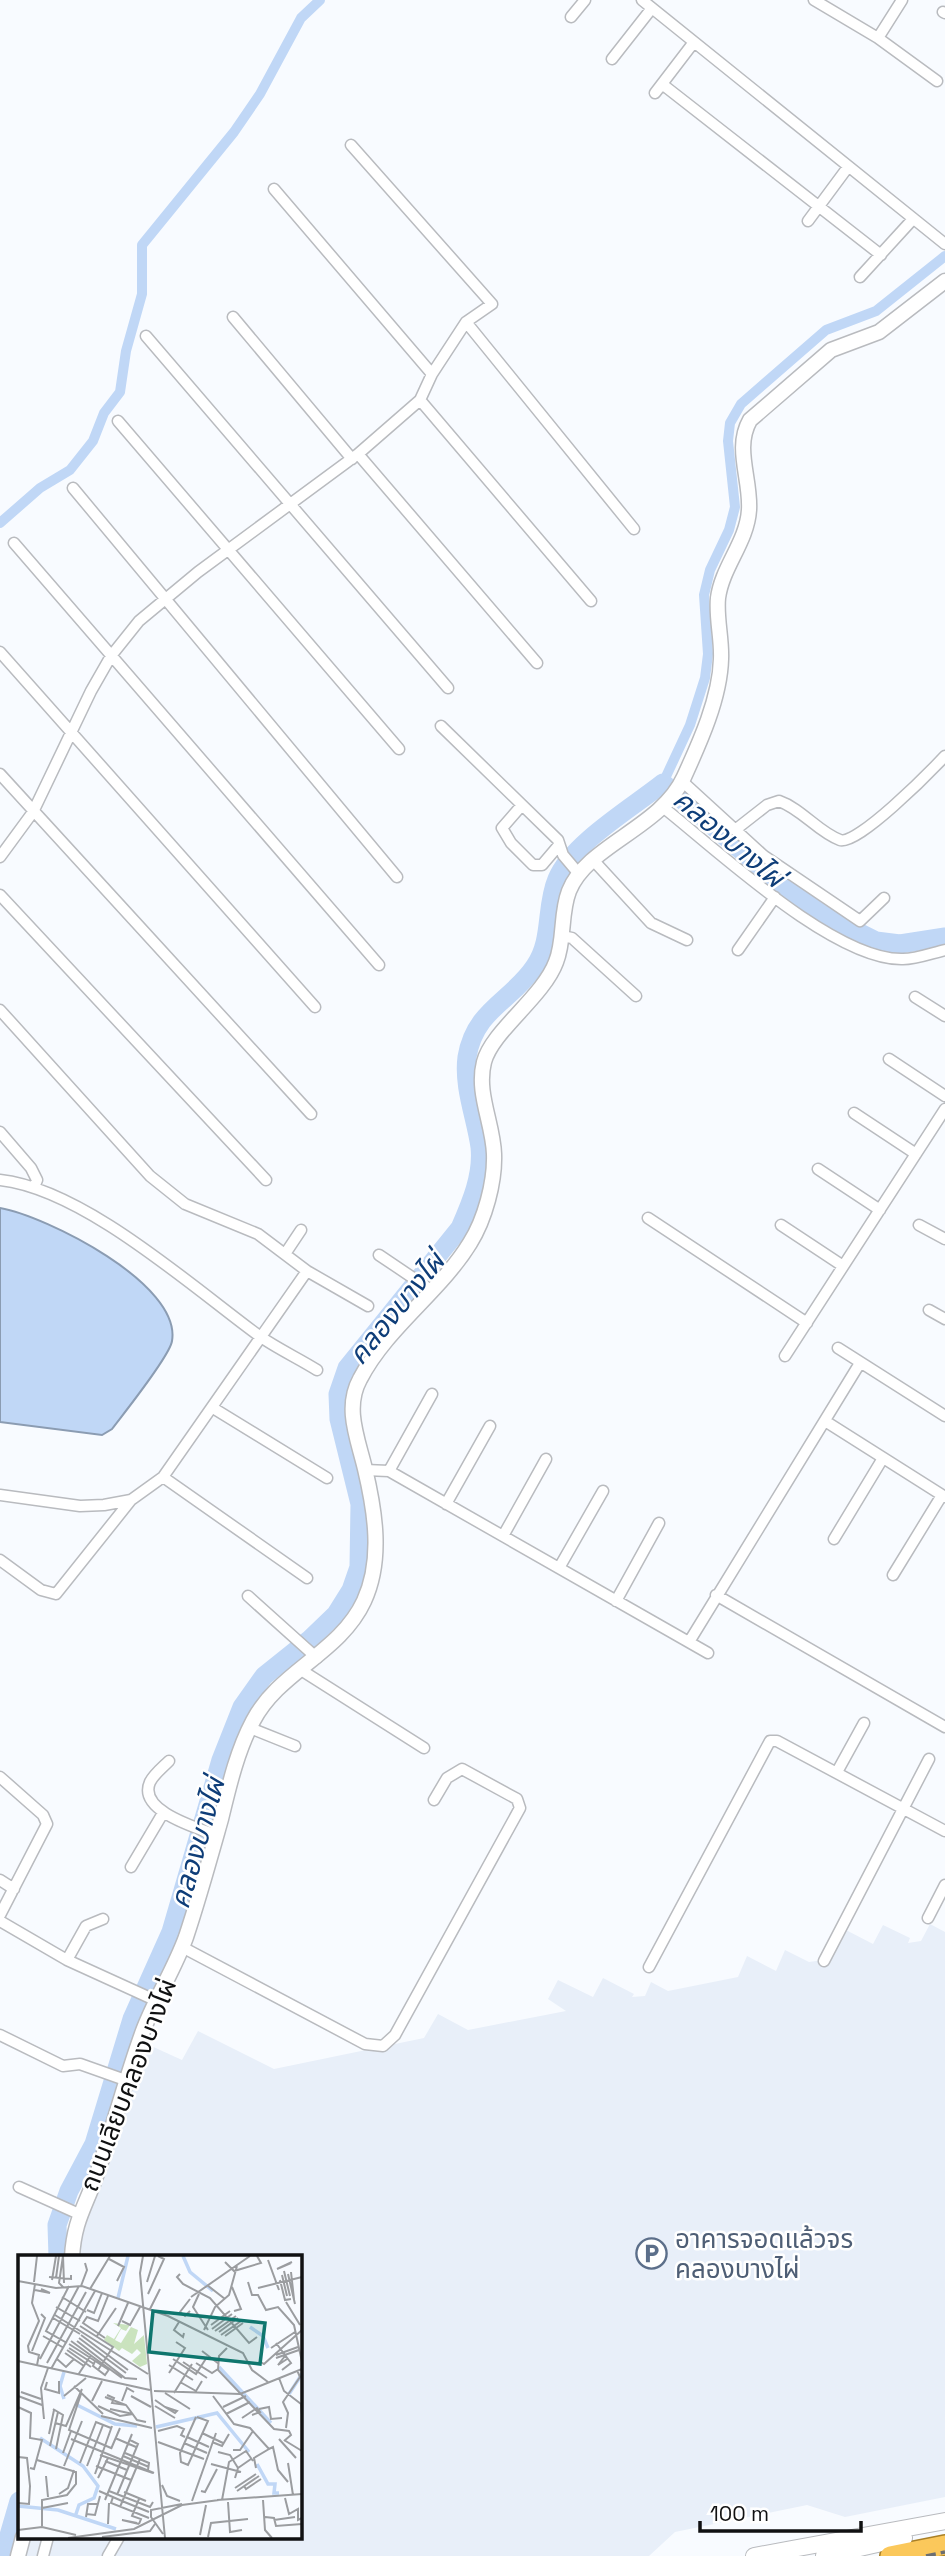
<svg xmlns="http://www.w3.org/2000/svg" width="945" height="2556" font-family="'Space Grotesk','Noto Sans Thai',sans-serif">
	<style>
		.built { fill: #e8eff9 }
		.water { fill: #c0d7f6; stroke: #8b9cb2; stroke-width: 2 }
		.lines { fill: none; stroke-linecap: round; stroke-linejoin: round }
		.canal { stroke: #c0d7f6; stroke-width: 10 }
		.river { stroke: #c0d7f6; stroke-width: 19 }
		.minor-casing { stroke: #b9bbbf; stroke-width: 13 }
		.tertiary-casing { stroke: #b9bbbf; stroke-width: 17 }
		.secondary-casing { stroke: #b9bbbf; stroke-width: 18 }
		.trunk-casing { stroke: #a87f27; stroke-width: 22 }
		.minor { stroke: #fff; stroke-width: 10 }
		.tertiary { stroke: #fff; stroke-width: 14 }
		.secondary { stroke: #fff; stroke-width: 16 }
		.trunk { stroke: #fbc85b; stroke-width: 19 }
		.rail { stroke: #6c6e70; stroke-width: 3.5; stroke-dasharray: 10 5; stroke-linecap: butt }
		.labels { text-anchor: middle; stroke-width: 5; stroke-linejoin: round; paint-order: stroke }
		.street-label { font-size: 26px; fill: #101112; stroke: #fff }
		.service-label { font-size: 26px; fill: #4e5e75; stroke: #fff; text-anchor: start }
		.water-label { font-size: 28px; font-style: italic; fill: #0e3d78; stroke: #fff }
		.inset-river { fill: none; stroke: #c0d7f6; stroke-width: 3.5 }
		.inset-road { fill: none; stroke: #9b9da0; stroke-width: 2 }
		.view { fill: #0f766e; fill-opacity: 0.15; stroke: #0f766e; stroke-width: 3.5 }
		.inset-edge { fill: none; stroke: #101112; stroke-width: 3.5 }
	</style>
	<rect width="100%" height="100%" fill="#f8fbff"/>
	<path class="built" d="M930,1924L945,1932V2497L845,2517L807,2505L675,2532L649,2556H23L28,2537H299V2257H75L79,2226L104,2171L149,2045L182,2060L198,2031L274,2069L424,2038L438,2014L468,2030L566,2011L548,1999L558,1980L593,1997L603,1978L634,1994L632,1997L645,1996L651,1982L668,1991L738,1977L747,1956L776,1971L785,1950L809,1962L830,1959L844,1929L873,1944L883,1925L910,1938L908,1943L921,1941Z"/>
	<path class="water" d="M0,1208C46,1216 182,1284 172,1341C170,1356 124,1413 112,1429L102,1435L0,1422Z"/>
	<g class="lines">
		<path class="canal" d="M0,523L40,488L70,470L93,441L104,413L120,392L126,351L142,294V245L234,132L260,94L301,18L320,0
			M663,783L690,725L705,678L708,654L704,595L710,570L729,530L735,507L728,441L730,423L741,404L826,330L876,311L945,256"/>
		<path class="river" d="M58,2257L57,2225L69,2191L94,2144L132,2019L171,1932L221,1760L242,1707L264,1676L309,1640L336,1614L351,1590L359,1567L360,1504L339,1419L338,1394L347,1368L460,1228C471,1203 483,1175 480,1147C476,1118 463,1087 467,1057C475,1009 512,1001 535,966C553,940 545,907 557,879C571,844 633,807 663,783L780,884L820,913L876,941L900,944L945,937
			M3,2556L19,2501"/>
		<defs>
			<path id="minor" d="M642,0L945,244
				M814,0L878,38L937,81
				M943,12L945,13
				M571,17L585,0
				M878,38L902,0
				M612,59L652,8
				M662,84L881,255
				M655,93L694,42
				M274,189L432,374
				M808,221L848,167
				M860,277L913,219
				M233,317L352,459
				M466,322L634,529
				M146,336L448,688
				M420,400L591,601
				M118,421L399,749
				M358,454L537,663
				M73,488L397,877
				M14,543L379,965
				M0,652L315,1007
				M441,726L558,840L563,855L579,874
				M0,774L311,1114
				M683,782L764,856L860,921L884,898
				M522,805L502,828L511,843L533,865H542L559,845
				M664,808C717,850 835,961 903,959C916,959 932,953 945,950
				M735,830L767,805L779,801C802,809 818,832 840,840C857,846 930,772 945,756
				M0,857L33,812L91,691L111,656L139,621L198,572L358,454L420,400L432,374L466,322L492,304L351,145
				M594,861L651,923L687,940
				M0,895L266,1180
				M562,936L572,938L636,996
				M738,950L775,897
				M915,997L945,1016
				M0,1010L150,1176L185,1204L258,1234L307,1271L368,1306
				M889,1059L945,1096
				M854,1113L916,1154
				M0,1132L31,1168L37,1180L34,1187
				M818,1169L880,1210
				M0,1180C83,1189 190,1285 258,1335C276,1348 298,1358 317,1370
				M648,1218L807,1323
				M781,1225L843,1266
				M919,1225L945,1239
				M285,1254L301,1230
				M379,1255L431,1290
				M929,1310L945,1319
				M838,1348L945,1416
				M785,1356L945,1109
				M213,1408L327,1478
				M825,1421L945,1497
				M365,1470L389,1471L708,1653
				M389,1471L432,1394
				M163,1477L307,1578
				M0,1495L80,1506L104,1505L131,1500L163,1477L307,1271
				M446,1504L490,1426
				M503,1536L546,1459
				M834,1539L883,1458
				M0,1560L41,1590L56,1594L131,1500
				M559,1568L603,1491
				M893,1575L942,1495
				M716,1595L945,1727
				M248,1596L317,1658
				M616,1601L659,1523
				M689,1642L860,1363
				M301,1670L424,1748
				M250,1728L295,1746
				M169,1761C163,1767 154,1774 150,1782C137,1811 198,1828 216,1835
				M837,1772L864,1723
				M0,1777L43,1815L47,1824L0,1915
				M131,1867L163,1813
				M0,1880L14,1889
				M928,1918L945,1885
				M0,1921L67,1960L157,2001
				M182,1947L365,2044L383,2046L395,2035L520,1808L517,1799L462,1769L447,1778L434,1800
				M67,1960L86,1926L103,1919
				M824,1961L929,1759
				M649,1967L770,1741H777L945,1831
				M0,2035L63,2066L80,2064L128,2081
				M19,2187L79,2214
				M43,2556L48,2537
				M108,2556L119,2537"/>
			<path id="tertiary" d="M72,2257C74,2222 84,2209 95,2179C113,2130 125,2080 143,2031C155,1999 174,1970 186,1937C199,1898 210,1858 221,1819C229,1786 237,1751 253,1721C279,1671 340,1653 364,1601C383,1560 375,1511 365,1469C358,1439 344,1408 360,1379C387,1327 440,1292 470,1243C485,1219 495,1182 494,1154C493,1123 476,1093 484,1062C492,1031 543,997 556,962C565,940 560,914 569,891C587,845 661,828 684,777C700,742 720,698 721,659C722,639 716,618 718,598C722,567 747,542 749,510C751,479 734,448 750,420L831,350L879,332L945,281
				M18,2556L23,2537"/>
			<path id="secondary" d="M754,2556L945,2521
				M824,2556L904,2538"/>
			<path id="trunk" d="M890,2556L945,2545"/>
		</defs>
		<use href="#minor" class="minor-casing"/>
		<use href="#tertiary" class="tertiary-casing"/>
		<use href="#secondary" class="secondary-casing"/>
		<use href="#trunk" class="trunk-casing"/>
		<use href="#minor" class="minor"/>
		<use href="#tertiary" class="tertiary"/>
		<use href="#secondary" class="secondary"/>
		<use href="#trunk" class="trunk"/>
		<path class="rail" d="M926,2556L945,2552"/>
	</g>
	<defs>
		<symbol id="parking-ring" viewBox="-11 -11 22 22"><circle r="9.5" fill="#fff" stroke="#5c6f8a" stroke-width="1.5"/><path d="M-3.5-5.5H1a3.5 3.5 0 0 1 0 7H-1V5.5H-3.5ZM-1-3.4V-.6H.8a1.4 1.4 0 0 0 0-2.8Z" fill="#5c6f8a"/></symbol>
	</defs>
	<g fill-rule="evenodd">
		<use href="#parking-ring" x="634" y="2236" width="35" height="35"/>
	</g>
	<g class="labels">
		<g class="street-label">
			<text transform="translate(128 2085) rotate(-69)" y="9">ถนนเลียบคลองบางไผ่</text>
		</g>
		<g class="service-label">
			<text x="675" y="2248">อาคารจอดแล้วจร<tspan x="675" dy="30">คลองบางไผ่</tspan></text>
		</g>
		<g class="water-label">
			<text transform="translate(729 838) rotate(40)" y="10">คลองบางไผ่</text>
			<text transform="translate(396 1308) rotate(-51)" y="10">คลองบางไผ่</text>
			<text transform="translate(197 1843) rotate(-74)" y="10">คลองบางไผ่</text>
		</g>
	</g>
	<g transform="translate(18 2255)">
		<rect width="284" height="284" fill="#f8fbff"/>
		<path d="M116,64L108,76L103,74L97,85L103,88L113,72L120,75L116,89L126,80L129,109L122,112L114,106L123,98L119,94L114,99L104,93L101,96L86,85L89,80L96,84L103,73L95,68L111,70Z" fill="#cae3be"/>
		<path class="inset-river" d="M165,1L172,17L195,36M100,43L110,1M232,72L245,81L250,93M201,112L253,168M46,117L42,131L46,144M271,139L284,119M57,149L97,169L119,171M138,172L199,158L231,197M22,183L65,211L80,231L76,243L61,250L57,262M239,209L250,229H257L256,238H261M0,251L40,255L98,274"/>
		<path class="inset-road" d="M45,1L46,28M125,1L122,18L147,283M91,4L106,12L99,26M250,5L261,35M207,7L216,16L243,8L239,1M273,8L259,14L274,7M266,16L272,41M273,17L276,44M162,19L159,22L165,29L192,43L231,88L239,82M270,19L277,49M264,20L269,41M31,22L53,24V20M38,23L41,1M34,25L38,1M262,25L267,45L273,44M0,26L38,33L64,31L150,61L225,98L234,115L250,127M16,27L19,1M129,27L137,1M230,27L234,40H240L248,55L260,52L276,70L284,107M17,29L14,48L21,66L10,91L11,97L21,100L19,110M189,30L207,44M63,31L69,15L67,8M45,32L41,28L45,1M214,32L223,54L216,56M240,33L284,22M72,34L92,1M17,35L32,38L23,34M130,39L146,4L140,1M181,39L175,52L190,75M44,42L68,57M173,42L232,1M172,44L162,57L167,61L172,56M268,47L282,70M38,52L62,66M132,54L142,34M69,55L76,58L84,38M37,60L130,119M35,63L62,79M104,66L112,70L122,52M161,67L156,75L165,82L166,78M193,70L212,56M62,71L95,92L80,115M100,71L110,48M194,74L214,59M186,75L197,52L211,40L219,11M197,76L218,61M201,77L220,63M63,80L110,115M203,80L223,66M25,81L46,93M79,81L98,53M207,81L225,68M61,83L108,118M87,83L65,68L69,62L80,66L90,41M53,86L104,123M59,86L107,123L119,124M49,88L28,76L51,31M258,88L273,108L264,115M51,89L91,115M51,93L76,109M209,93L201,101L200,115L256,174L271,176L273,180L266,186M253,93L277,77M49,95L73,112M14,96L27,63L23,59M184,96L201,109M47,98L66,111M258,100L280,92M267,101L260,110L269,104M258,103L281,95M22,104L61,31M39,104L48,112L56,104M155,104L178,119L189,102M0,106L132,135M77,106L75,111L87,120L92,113M241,106L246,109L284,75M165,107L189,123M29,108L68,37M178,108L194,118L200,114M151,110L175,125M33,114L77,36M151,118L167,93L158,87M60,120L73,100M261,123L266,136L283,149L284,160M29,127L27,134L41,138V126M162,127L178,136L184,126M56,131L85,159M136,136L222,139L284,114M3,137L23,144M147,138L172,154M156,138L174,109M63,139L51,175L93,193M89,140L96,143L94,148L108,150M0,141L24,150M46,141L68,123M113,141L133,152M195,141L216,169L232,173L251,194L255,192L260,215L270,227M87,142L108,150L119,165L128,167M137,145L147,152L157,158L159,156L147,152M74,146L84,126M104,146L109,133L116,137M80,151L102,161L115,159M137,151L157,163M0,152L13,158L12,183L24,185L16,214L12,213M205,152L228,141M35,154L45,160L38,194M92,154L115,159M241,154L251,152L253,164L264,163M208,159L232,147M83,161L134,173M178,162L162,198L163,207L170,210L190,166L179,162M224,163L239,153L242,157L234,160M26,164L23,133L30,113M37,168L48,171L64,134M268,173L270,158L265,147L282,122L279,115M140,176L159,171L166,174L163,180L167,182M184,178L205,188M31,179L36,155M169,182L191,192M97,183L118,192M53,184L136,218M261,184L278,203M266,185L284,196M140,187L186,204M194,187L204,191L211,179M166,188L189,198M32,191L40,157M93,194L102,173M215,195H222L235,176M200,197L212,200L220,213M45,198L53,176M107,198L131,208L130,215M82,200L135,218M105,201L131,212M0,202L9,203L12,231L11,249L0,248M19,205L58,217V229L49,240L24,245V271M87,206L109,215M62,208L78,167L93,173M270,208L275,240M193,209L223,217M46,211L64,166M69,211L85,170M78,211L113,225M238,213L236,203L251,194M77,219L94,171M28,221L30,242M80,223L90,203M217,223L220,213L233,204M144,230L149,241L162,246M226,231L228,234L243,224M217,233L238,219M81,236L104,246M91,236L132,252L135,247M183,236L187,237L199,214M219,236L241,221M106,237L128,246M41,239L50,233L56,215M99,240L120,189L112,185M95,242L93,248L131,263M267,243L271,259L280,254V265L284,263M87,245L114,179M199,245L284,239M204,245L211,207L228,196L235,206M245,245L247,275L254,283M104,246L131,257M174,246L198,178M210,247L212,277L224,275M102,252L122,204M24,253L50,248M68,259L77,260L82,241M68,262L70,249H79M247,262L256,263L258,271L284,269M256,265L277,262M119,268L104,265L121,269M90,269L91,248M121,269L123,264L114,261L121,244M0,275L24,272L58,280M145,279L133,262V255L164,249M182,280L188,250M84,282L132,276L137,269M190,282L193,268L230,264M50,283L116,274L164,250L201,245"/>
		<path class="view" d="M135,56L247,68L242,109L131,97Z"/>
		<rect width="284" height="284" class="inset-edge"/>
	</g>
	<path d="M700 2521v10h161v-10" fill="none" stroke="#101112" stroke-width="3.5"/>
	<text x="710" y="2521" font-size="21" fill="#101112" stroke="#ffffff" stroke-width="5" paint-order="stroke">100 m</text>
</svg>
